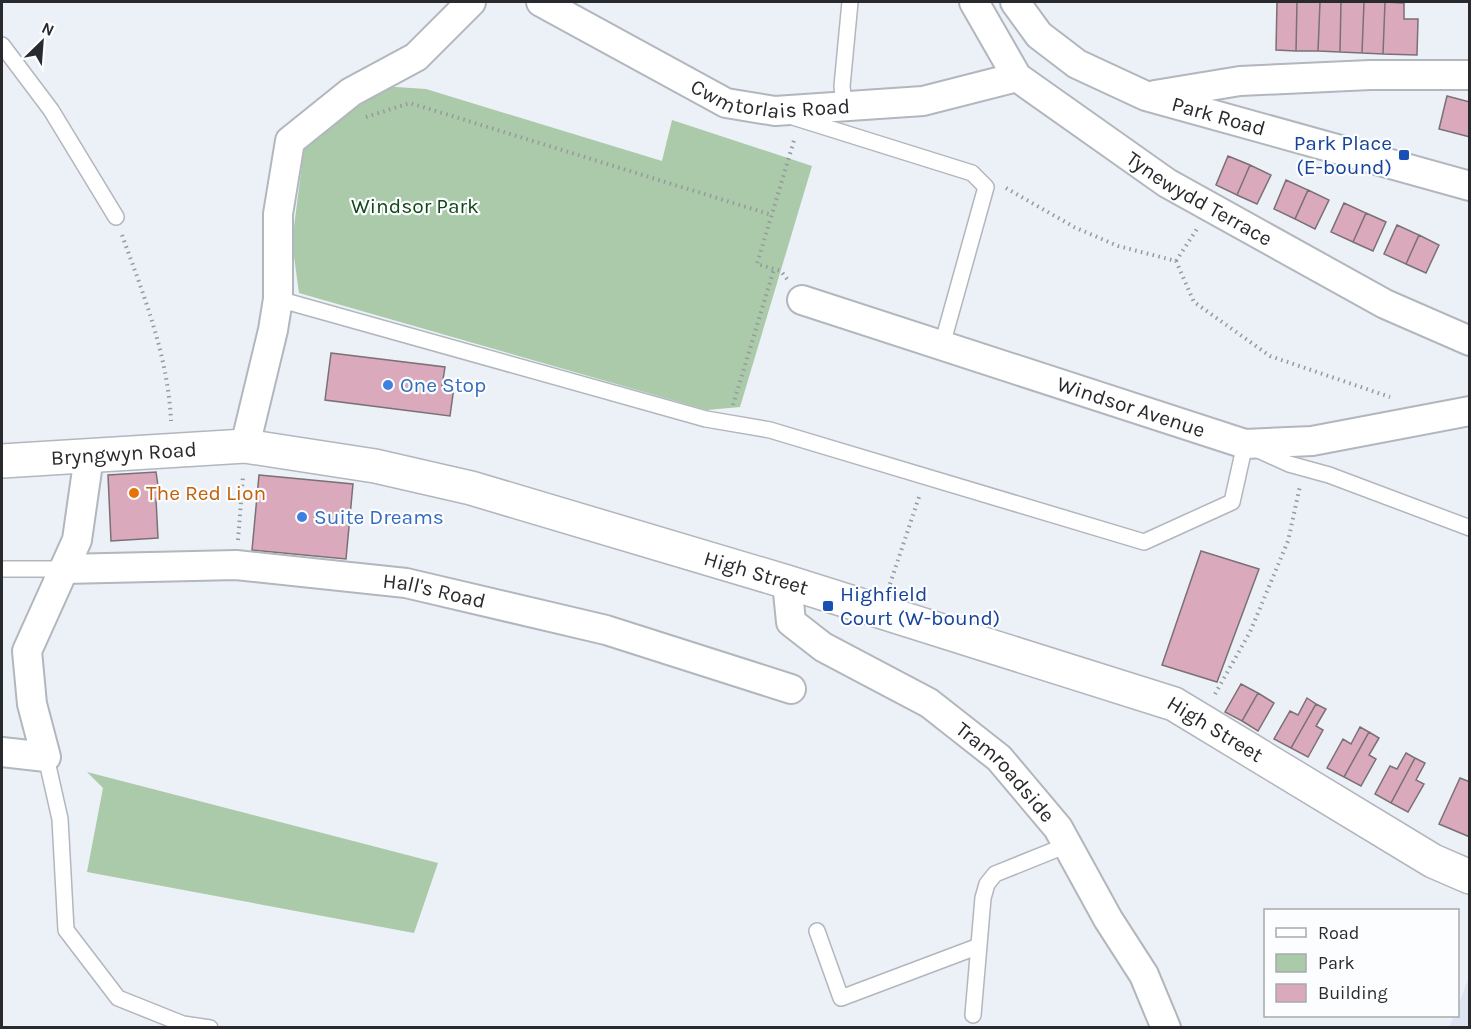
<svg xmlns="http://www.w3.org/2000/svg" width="1471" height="1029" font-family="Karla,sans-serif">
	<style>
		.built { fill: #dde4f2 }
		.green { fill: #aacaaa }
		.building { fill: #daa9bc; stroke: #797174; stroke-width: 1.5 }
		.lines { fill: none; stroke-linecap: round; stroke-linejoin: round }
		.service-casing { stroke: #b2b6bd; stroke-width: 18 }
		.minor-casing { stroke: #b2b6bd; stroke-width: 32 }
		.tertiary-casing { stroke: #b2b6bd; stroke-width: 36 }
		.path { stroke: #96999e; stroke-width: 4; stroke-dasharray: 1.5 4.5; stroke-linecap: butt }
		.service { stroke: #fff; stroke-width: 15 }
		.minor { stroke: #fff; stroke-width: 28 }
		.tertiary { stroke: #fff; stroke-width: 33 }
		.transit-dot { fill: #1a4fb4; stroke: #fcfdfe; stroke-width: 2 }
		.shop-dot { fill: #3f7fe0; stroke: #fcfdfe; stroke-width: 2 }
		.food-dot { fill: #e8710a; stroke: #fcfdfe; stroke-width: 2 }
		.labels { text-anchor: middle; stroke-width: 4.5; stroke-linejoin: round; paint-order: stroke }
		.street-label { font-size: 21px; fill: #292a2d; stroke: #fcfdfe }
		.transit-label { font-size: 21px; fill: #164399; stroke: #fcfdfe; text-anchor: end }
		.park-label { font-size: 21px; fill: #124719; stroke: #fcfdfe }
		.shop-label { font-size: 21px; fill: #366cbe; stroke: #fcfdfe; text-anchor: start }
		.food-label { font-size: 21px; fill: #c56008; stroke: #fcfdfe; text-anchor: start }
	</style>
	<rect width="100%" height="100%" fill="#ecf0f7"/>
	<path class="built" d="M1469,977V1027H1449L1454,1016H1458V1006Z"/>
	<path class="green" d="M381,86L426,89L662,161L672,120L812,166L740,407L707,410L299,293L292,242L304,149L327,123Z
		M87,772L438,863L414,933L87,872L103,788Z"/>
	<path class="building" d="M1277,2H1297L1296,51L1276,50Z
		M1297,2H1320L1318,51H1296Z
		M1320,2H1341L1340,52L1318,51Z
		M1341,2H1364L1362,53L1340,52Z
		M1364,2H1385L1383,54L1362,53Z
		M1385,2L1404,3V19H1418L1417,55L1383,54Z
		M1447,96L1470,102V137L1439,129Z
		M1228,156L1250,165L1237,195L1216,185Z
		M1250,165L1271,175L1257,204L1237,195Z
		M1286,180L1308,190L1295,219L1274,209Z
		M1308,190L1329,200L1315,229L1295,219Z
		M1344,203L1366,213L1353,242L1331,232Z
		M1366,213L1386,222L1373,251L1353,242Z
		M1397,225L1419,235L1406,264L1384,254Z
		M1419,235L1439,245L1426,273L1406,264Z
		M331,353L445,367L442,386L454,387L450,416L325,400Z
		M156,472L160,499H156L158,538L111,541L108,475Z
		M259,475L353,484L346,559L252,550Z
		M1201,551L1259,569L1217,682L1162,665Z
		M1241,684L1258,693L1242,721L1225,712Z
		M1258,693L1274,703L1258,731L1242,721Z
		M1307,698L1316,704L1291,748L1274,739L1290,711L1298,715Z
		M1316,704L1326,709L1316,726L1323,730L1308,757L1291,748Z
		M1360,727L1369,732L1344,777L1327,768L1343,739L1351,744Z
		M1369,732L1379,738L1369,755L1376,759L1361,786L1344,777Z
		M1406,753L1415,758L1391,803L1375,794L1390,766L1397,769Z
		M1415,758L1425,763L1416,780L1424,784L1408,812L1391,803Z
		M1460,778L1470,782V837L1439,824Z"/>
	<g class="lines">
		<defs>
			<path id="service" d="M2,45L51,110L116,217
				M844,107L842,86L850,2
				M793,117L972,173L986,187L942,345
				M278,299L706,419L770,430L1144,542L1232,502L1245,444L1289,464L1329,475L1470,528
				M2,569H64
				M46,757L60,819L66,930L118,998L183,1024L210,1028
				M817,931L841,998L979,946
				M973,1015L983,898L987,884L995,874L1067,845"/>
			<g id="minor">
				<path id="s1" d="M541,2L726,103L775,111L923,101L1017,77"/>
				<path id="s2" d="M974,2L1017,77L1167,183L1385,304L1470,341"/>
				<path id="s3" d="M1015,2L1039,35L1077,64L1146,96L1470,186"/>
				<path d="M1155,95L1240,81L1370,75H1470"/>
				<path id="s4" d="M802,300L1245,444L1312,441L1470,411"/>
				<path d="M245,446L273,330L278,299V214L290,141L351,92L416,57L471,2"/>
				<path id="s5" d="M64,569L236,565L406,583L606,630L791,689"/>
				<path id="s6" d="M787,582L791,622L823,647L929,703L999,758L1058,828L1108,919L1144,975L1166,1028"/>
				<path d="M2,752L46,757L32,704L27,651L77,540L89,456"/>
			</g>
			<g id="tertiary">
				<path id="s7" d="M2,461L245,446L375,466L471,488L787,582L1174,704L1433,861L1470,877"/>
			</g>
		</defs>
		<use href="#service" class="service-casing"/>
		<use href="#minor" class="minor-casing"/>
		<use href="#tertiary" class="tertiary-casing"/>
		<path class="path" d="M366,117L410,103L772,215
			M1006,188L1074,227L1118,246L1176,261L1194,302L1270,356L1390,397
			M122,235C144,296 168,356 171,421
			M1176,261L1197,229
			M787,279L781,271L757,264L795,137
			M733,405L774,269
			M238,540L243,476
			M890,584L920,494
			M1215,694L1250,632L1288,541L1300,486"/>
		<use href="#service" class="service"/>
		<use href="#minor" class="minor"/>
		<use href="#tertiary" class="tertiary"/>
	</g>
	<g class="transit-dot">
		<rect x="1398" y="149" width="12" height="12" rx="3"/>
		<rect x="822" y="600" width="12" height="12" rx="3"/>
	</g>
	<g class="shop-dot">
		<circle cx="388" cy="385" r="6"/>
		<circle cx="302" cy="517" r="6"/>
	</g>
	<circle class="food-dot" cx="134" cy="493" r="6"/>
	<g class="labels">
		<g class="street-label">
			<text dy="7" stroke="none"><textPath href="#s1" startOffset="254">Cwmtorlais Road</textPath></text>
			<text dy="7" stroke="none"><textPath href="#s3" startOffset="240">Park Road</textPath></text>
			<text dy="7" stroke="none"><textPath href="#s2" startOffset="306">Tynewydd Terrace</textPath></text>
			<text dy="7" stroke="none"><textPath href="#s4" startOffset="346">Windsor Avenue</textPath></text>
			<text dy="7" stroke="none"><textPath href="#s7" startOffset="122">Bryngwyn Road</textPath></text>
			<text dy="7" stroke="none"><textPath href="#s7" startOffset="771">High Street</textPath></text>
			<text dy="7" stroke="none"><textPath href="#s5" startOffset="372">Hall's Road</textPath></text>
			<text dy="7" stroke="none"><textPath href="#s7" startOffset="1257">High Street</textPath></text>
			<text dy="7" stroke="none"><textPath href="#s6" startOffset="304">Tramroadside</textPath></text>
		</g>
		<g class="transit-label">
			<text x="1392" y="150">Park Place<tspan x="1392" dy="24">(E-bound)</tspan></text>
			<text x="840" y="601" text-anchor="start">Highfield<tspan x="840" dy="24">Court (W-bound)</tspan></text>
		</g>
		<g class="park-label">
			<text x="415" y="213">Windsor Park</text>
		</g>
		<g class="shop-label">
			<text x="400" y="392">One Stop</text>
			<text x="314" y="524">Suite Dreams</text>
		</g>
		<g class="food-label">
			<text x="146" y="500">The Red Lion</text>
		</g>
	</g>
	<rect width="1471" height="1029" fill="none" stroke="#292a2d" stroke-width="6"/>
	<rect x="1264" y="909" width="195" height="108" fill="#fcfdfe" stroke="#a8a9aa" stroke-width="1.5"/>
	<rect x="1276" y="928" width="30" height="9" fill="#ffffff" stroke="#a8a9aa" stroke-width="1.5"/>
	<text x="1318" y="939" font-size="18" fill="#292a2d">Road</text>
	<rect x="1276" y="954" width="30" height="18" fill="#aacaaa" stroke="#a8a9aa" stroke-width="1.5"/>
	<text x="1318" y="969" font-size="18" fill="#292a2d">Park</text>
	<rect x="1276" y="984" width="30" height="18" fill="#daa9bc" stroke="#a8a9aa" stroke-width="1.5"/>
	<text x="1318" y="999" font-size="18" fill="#292a2d">Building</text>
	<g transform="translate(42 42) rotate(25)" stroke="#fcfdfe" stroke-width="4.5" paint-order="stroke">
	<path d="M0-4.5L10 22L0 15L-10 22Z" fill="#292a2d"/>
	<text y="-9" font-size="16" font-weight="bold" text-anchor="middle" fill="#292a2d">N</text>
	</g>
</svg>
